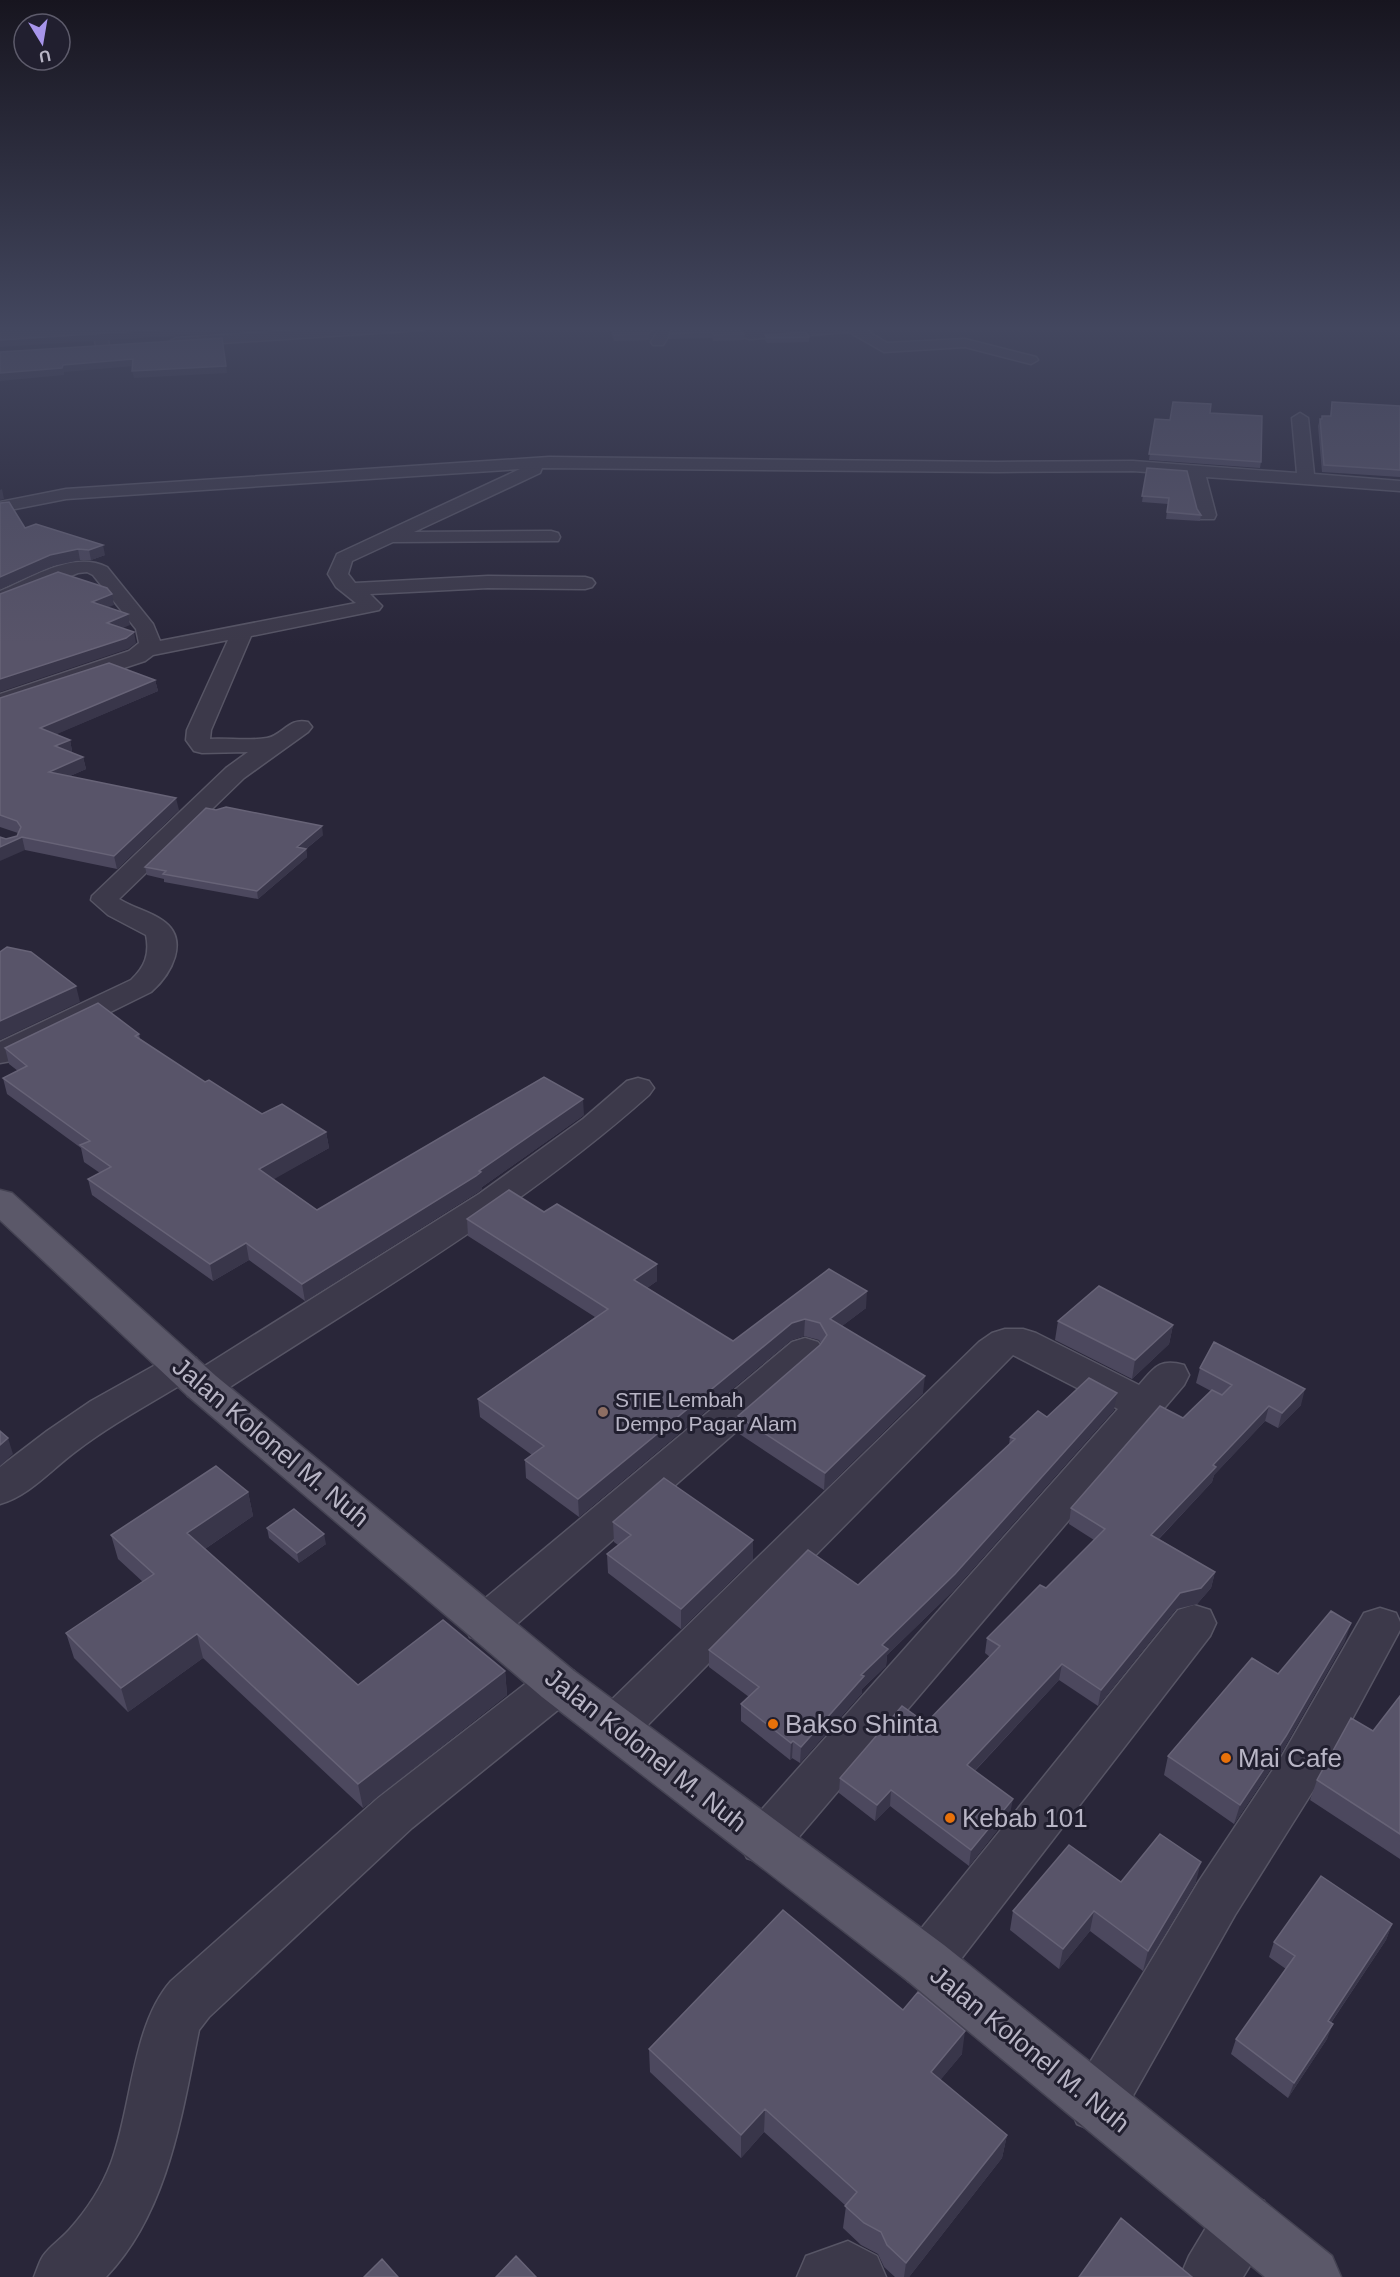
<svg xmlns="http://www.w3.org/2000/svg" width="1400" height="2277" font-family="Helvetica,sans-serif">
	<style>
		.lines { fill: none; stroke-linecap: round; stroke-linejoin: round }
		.minor-casing { stroke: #575565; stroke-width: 3 }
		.major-casing { stroke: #454353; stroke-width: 3 }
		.minor { fill: #3c394a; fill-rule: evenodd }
		.major { fill: #5b5869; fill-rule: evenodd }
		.wall { fill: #4c485e }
		.shaded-wall { fill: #39364a }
		.building { fill: #585469; stroke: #676377; stroke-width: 1.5 }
		.education-dot { fill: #8d6e63; stroke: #211f2f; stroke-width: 2 }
		.food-dot { fill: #e8710a; stroke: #211f2f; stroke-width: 2 }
		.labels { text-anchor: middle; stroke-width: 6; stroke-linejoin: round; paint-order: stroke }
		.poi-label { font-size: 21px; fill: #b8b5c5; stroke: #211f2f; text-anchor: start }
		.near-street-label { font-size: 26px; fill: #b8b5c5; stroke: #211f2f }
		.near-poi-label { font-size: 26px; fill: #b8b5c5; stroke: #211f2f; text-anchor: start }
	</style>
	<rect width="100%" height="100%" fill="#292639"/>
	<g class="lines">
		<defs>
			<path id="minor" d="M92,326H106L109,347L107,350H97Z
				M364,326H430L423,330L176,346L169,342L176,338Z
				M661,326H675L663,345H653L651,342Z
				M735,326H749L754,330L817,326H874L872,329L866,330L887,343L965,339L1036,357L1038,360L1031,364L965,347L884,352L849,332L750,339L745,338Z
				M1300,413L1308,418L1314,474L1400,481V491L1206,477L1216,515L1214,519H1200L1198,515L1188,475L1133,471L997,472L542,468L540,473L414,532L551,531L558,533L560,537L558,541L393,542L352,561L348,574L355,583L488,576L585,577L592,579L595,583L592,587L585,589L488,588L370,594L382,606L379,610L251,636L211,730L210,739C228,738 249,741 267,738C283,735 289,717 308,722L312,727L308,732L244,778L119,899C133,908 149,911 162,920C191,939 171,975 151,992L11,1061L0,1063V1042L131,980C145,967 150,954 146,935L108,915L91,900L92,896L226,768L248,752L202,753L194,751L186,740L187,730L228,640L153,655L145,661L0,709V694L129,651L139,643L136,629L93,575L87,572L78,573L0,604V591C32,578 73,550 107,567L153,624L160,641L356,603L336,587L328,574L337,554L520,469L66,499L0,512V502L66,489L549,457L997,462L1133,461L1297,473L1292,418Z
				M638,1078L649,1081L654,1088L649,1095C519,1211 362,1301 216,1396L202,1400L188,1396L183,1386L184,1383C147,1405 109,1426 75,1452C51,1470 29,1496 0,1504V1467L47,1431L91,1401L168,1358L182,1354L196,1358L200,1369L479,1194L583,1119L627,1081Z
				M1005,1329H1023L1036,1333L1139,1385C1154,1368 1159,1358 1184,1365L1189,1375L1184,1385L781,1858L764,1864L747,1858L739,1842L747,1826L1118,1409L1013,1355L633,1740L616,1746L599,1740L593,1726L599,1712L979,1342L992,1333Z
				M805,1338L818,1342L824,1351L818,1360L502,1637L486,1642L470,1637L464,1624L470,1611L792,1342Z
				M1194,1605L1210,1610L1216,1623L1210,1636L944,1981L926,1988L908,1981L900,1963L908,1945L1178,1610Z
				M1380,1608L1396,1613L1400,1622V1630L1316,1786L1235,1915L1117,2124L1097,2132L1077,2124L1069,2104L1077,2084L1199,1881L1282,1756L1364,1613Z
				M558,1665L574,1671L581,1684L574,1697L412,1828L209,2017L199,2030C182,2114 168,2213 106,2277H34C37,2270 39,2262 43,2256C50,2246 61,2239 69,2230C86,2211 102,2187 111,2163C132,2107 132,2025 171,1981L378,1798L542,1671Z
				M1243,2193L1264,2201L1272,2222L1264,2243L1243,2277H1180L1189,2256L1222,2201Z
				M848,2241L877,2256L886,2277H797L806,2256Z"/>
			<path id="major" d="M0,1190L12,1193L216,1376L574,1671L944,1945L1332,2256L1341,2277H1265L908,1981L542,1697L188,1396L0,1220Z"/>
		</defs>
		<use href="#minor" class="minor-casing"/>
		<use href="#major" class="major-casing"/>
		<use href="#minor" class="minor"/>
		<use href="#major" class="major"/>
	</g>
	<path class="wall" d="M608,326H660L650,340L614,341Z
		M674,326L744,334V340L713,341L712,338L669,339V334Z
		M765,335L809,337V342L767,343L765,340Z
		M1332,402L1400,406V477L1322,472L1318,426L1320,419H1321L1322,416H1330Z
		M1210,413L1261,462L1260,468L1149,460L1155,419L1170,420Z
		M1147,468L1197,509L1201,515L1200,521L1166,519L1168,504L1142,502Z
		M0,503L25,528L105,555L91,560H80L52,566L0,589Z
		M155,680L158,691L56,734L70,740L72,751L71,752L83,757L86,769L70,776L179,810L117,869L25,850L6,839L17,836L18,833L0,827V698Z
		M323,835L306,849L307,857L258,899L164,882V879L147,875L145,867Z
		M139,1034L140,1039L205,1082L262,1114L326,1132L329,1148L273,1179L317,1210L584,1115L482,1187V1189L478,1192L305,1301L249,1260L213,1281L92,1195L88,1179L100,1173L84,1162L81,1148L7,1094L3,1078L18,1071L9,1064L5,1048Z
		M544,1212L657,1264V1281L647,1288L733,1341L829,1269L866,1308L842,1326L923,1393L824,1490L738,1433V1416L821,1344L819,1340L804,1336L791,1340L579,1517L526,1478L525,1460L532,1455L480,1417L478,1399L595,1317L468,1236L467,1219Z
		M1058,1321L1173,1325L1169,1344L1132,1379L1055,1340Z
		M1200,1368L1301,1405L1278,1428L1265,1421L1214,1475L1212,1482L1159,1539L1215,1572L1211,1588L1197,1604L1176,1609L1098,1706L1059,1680L975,1771L1010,1814L969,1866L890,1806L875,1821L839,1793L840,1778L926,1723L990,1657L985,1653L987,1638L1046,1588L1094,1540L1069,1524L1071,1508L1183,1418L1211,1391L1196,1383Z
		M1114,1410L953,1591L887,1655L886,1666L862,1689V1693L800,1763L792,1758L790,1760L741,1721V1704L749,1697L709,1667V1650L858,1585L1009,1445L1010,1437L1047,1417Z
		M248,1492L253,1516L205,1549L358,1685L505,1671L507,1695L363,1808L203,1658L128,1712L74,1658L66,1633L143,1582L118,1559L111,1535Z
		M613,1522L753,1559L681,1629L608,1573L607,1554L618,1545L614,1542Z
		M267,1528L326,1544L299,1563L269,1538Z
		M1345,1641L1280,1755L1234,1824L1164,1775L1168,1756L1278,1674Z
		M1400,1696V1859L1310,1800L1317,1780L1373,1731Z
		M1121,1882H1196L1143,1971L1090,1931L1059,1969L1010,1930L1013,1911Z
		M1392,1924L1386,1940L1331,2023L1327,2039L1288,2098L1231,2054L1236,2039L1286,1969L1269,1957L1274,1942Z
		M903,2010L962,2054L940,2080L1007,2135L1002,2158L909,2277H895L884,2267L878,2254L861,2245L843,2228L846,2206L764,2132L741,2158L650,2072L649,2049Z"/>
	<path class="shaded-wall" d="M216,326L217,333L0,347V340Z
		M656,326H660L650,340L649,334Z
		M755,326H788L755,328Z
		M133,359L134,366L64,372V375L0,381V373L63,365Z
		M226,366L227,373L134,378L132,371Z
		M2,489L4,499L0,500V490Z
		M103,545L105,555L91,560L89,550Z
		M78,549L80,560L52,566L0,589V577L50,555Z
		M112,594L114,605L94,613L92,602Z
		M128,614L130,625L109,634L107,623Z
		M134,632L136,643L128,649L0,692V679Z
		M155,680L158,691L43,740L40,728Z
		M70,740L72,751L58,758L55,746Z
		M83,757L86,769L52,784L49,772Z
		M176,798L179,810L117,869L114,856Z
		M322,826L323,835L298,855L297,847Z
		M22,837L25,850L0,861V847Z
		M306,849L307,857L258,899L257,891Z
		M76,986L80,1002L0,1040V1021Z
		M583,1099L584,1115L482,1187V1189L478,1192L305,1301L302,1284L479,1171Z
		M326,1132L329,1148L262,1186L259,1169Z
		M246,1243L249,1260L213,1281L210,1264Z
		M657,1264V1281L634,1297V1280Z
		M867,1291L866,1308L829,1336L830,1319Z
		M805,1319L804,1336L791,1340L579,1517L578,1499L792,1323Z
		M1173,1325L1169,1344L1132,1379L1135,1360Z
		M925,1376L923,1393L824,1490L825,1473Z
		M1305,1389L1301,1405L1278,1428L1282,1413Z
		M1117,1393L1114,1410L953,1591L887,1655L886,1666L862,1689V1693L800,1763L801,1747L861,1675L882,1645Z
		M1269,1406L1265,1421L1214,1475L1212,1482L1148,1550L1151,1535L1213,1465Z
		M8,1438L13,1454L0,1466V1445Z
		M248,1492L253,1516L193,1557L187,1533Z
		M324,1534L326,1544L299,1563L297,1553Z
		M753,1540V1559L681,1629V1609Z
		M1215,1572L1211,1588L1197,1604L1176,1609L1098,1706L1101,1690L1180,1593Z
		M1351,1623L1345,1641L1280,1755L1234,1824L1240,1805Z
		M197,1634L203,1658L128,1712L121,1688Z
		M1062,1664L1059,1680L965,1781L967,1765Z
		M505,1671L507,1695L363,1808L358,1784Z
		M793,1741L792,1758L790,1760L791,1743Z
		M891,1790L890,1806L875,1821L877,1805Z
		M1013,1799L1010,1814L969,1866L971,1850Z
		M1201,1862L1196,1882L1143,1971L1148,1951Z
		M1094,1911L1090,1931L1059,1969L1063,1949Z
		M1392,1924L1386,1940L1322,2036L1328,2021Z
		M1333,2024L1327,2039L1288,2098L1294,2083Z
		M965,2031L962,2054L928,2095L931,2072Z
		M765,2109L764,2132L741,2158V2135Z
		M1007,2135L1002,2158L909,2277H904L906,2263Z"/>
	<path class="building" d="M0,326H216L0,340Z
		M610,326H656L649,334L614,335Z
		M674,326H737L744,334L714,335L712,332L669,334Z
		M806,332L809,337L767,338L765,335Z
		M222,338L226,366L132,371L133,359L63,365L62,368L0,373V352Z
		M1173,402L1211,404L1210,413L1262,416L1261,462L1149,454L1155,419L1170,420Z
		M1332,402L1400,406V470L1324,465L1320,419H1322V416H1331Z
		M1147,468L1187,471L1197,509L1201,515L1167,512L1169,498L1142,496Z
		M9,502L25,528L36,524L103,545L89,550L78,549L50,555L0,577V503Z
		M58,572L107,588L112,594L92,602L128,614L107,623L134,632L126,638L0,679V594Z
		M109,663L155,680L40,728L70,740L55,746L83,757L49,772L176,798L114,856L22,837L0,847V837L6,839L17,836L21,827L17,821L0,815V698Z
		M226,807L322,826L297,847L306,849L257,891L163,874L166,871L145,867L206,808L216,810Z
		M7,947L31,952L76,986L0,1021V952Z
		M98,1003L139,1034L135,1036L205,1082L209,1080L262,1114L282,1104L326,1132L259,1169L317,1210L544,1077L583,1099L479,1171L481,1172L476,1176L302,1284L246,1243L210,1264L88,1179L111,1167L80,1145L90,1141L3,1078L27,1066L5,1048Z
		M509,1190L544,1212L557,1204L657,1264L634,1280L733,1341L829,1269L867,1291L830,1319L925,1376L825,1473L738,1416L820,1345L827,1335L820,1323L805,1319L792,1323L578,1499L525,1460L544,1446L478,1399L608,1309L467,1219Z
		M1099,1286L1173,1325L1135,1360L1058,1321Z
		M1214,1342L1305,1389L1282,1413L1269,1406L1213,1465L1216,1467L1151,1535L1215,1572L1201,1588L1180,1593L1101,1690L1062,1664L967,1765L1013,1799L971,1850L891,1790L877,1805L840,1778L902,1706L926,1723L1000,1646L987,1638L1040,1585L1046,1588L1105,1529L1071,1508L1160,1406L1183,1418L1212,1390L1222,1395L1232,1385L1200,1368Z
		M1089,1378L1117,1393L955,1574L882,1645L888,1649L861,1675L864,1676L801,1747L793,1741L791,1743L741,1704L759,1687L709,1650L808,1550L858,1585L1015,1439L1010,1437L1038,1411L1047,1417Z
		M0,1431L8,1438L0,1445Z
		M216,1466L248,1492L187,1533L358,1685L443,1620L505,1671L358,1784L197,1634L121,1688L66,1633L154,1574L111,1535Z
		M664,1478L753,1540L681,1609L607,1554L631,1535L613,1522Z
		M294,1509L324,1534L297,1553L267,1528Z
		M1331,1611L1351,1623L1286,1736L1240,1805L1168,1756L1252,1658L1278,1674Z
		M1400,1696V1834L1317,1780L1351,1718L1373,1731Z
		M1160,1834L1201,1862L1148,1951L1094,1911L1063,1949L1013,1911L1069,1845L1121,1882Z
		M1321,1876L1392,1924L1328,2021L1333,2024L1294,2083L1236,2039L1295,1956L1274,1942Z
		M783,1910L903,2010L918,1992L965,2031L931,2072L1007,2135L906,2263L887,2245L881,2232L864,2223L845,2206L857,2192L765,2109L741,2135L649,2049Z
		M1121,2218L1192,2277H1079Z
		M516,2256L536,2277H496Z
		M382,2259L398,2277H364Z"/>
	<linearGradient id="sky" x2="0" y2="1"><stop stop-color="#17151f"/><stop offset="0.51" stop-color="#43475f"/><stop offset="1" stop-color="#43475f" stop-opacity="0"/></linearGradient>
	<rect width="1400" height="644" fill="url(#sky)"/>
	<circle class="education-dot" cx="603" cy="1412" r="6"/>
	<g class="food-dot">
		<circle cx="773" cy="1724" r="6"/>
		<circle cx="1226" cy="1758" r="6"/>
		<circle cx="950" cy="1818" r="6"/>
	</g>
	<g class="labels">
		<g class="poi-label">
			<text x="615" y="1407">STIE Lembah<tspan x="615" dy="24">Dempo Pagar Alam</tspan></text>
		</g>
		<g class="near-street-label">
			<text transform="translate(271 1442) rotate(40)" y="9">Jalan Kolonel M. Nuh</text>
			<text transform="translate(646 1750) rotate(38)" y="9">Jalan Kolonel M. Nuh</text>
			<text transform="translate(1030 2049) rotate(39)" y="9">Jalan Kolonel M. Nuh</text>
		</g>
		<g class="near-poi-label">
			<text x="785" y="1733">Bakso Shinta</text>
			<text x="1238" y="1767">Mai Cafe</text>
			<text x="962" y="1827">Kebab 101</text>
		</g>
	</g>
	<g transform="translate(42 42) rotate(169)"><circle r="28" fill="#211f2f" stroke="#5d5b6b" stroke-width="1.5"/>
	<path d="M0-4.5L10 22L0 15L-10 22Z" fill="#a795ea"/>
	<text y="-9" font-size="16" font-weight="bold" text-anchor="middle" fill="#b8b5c5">U</text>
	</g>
</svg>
